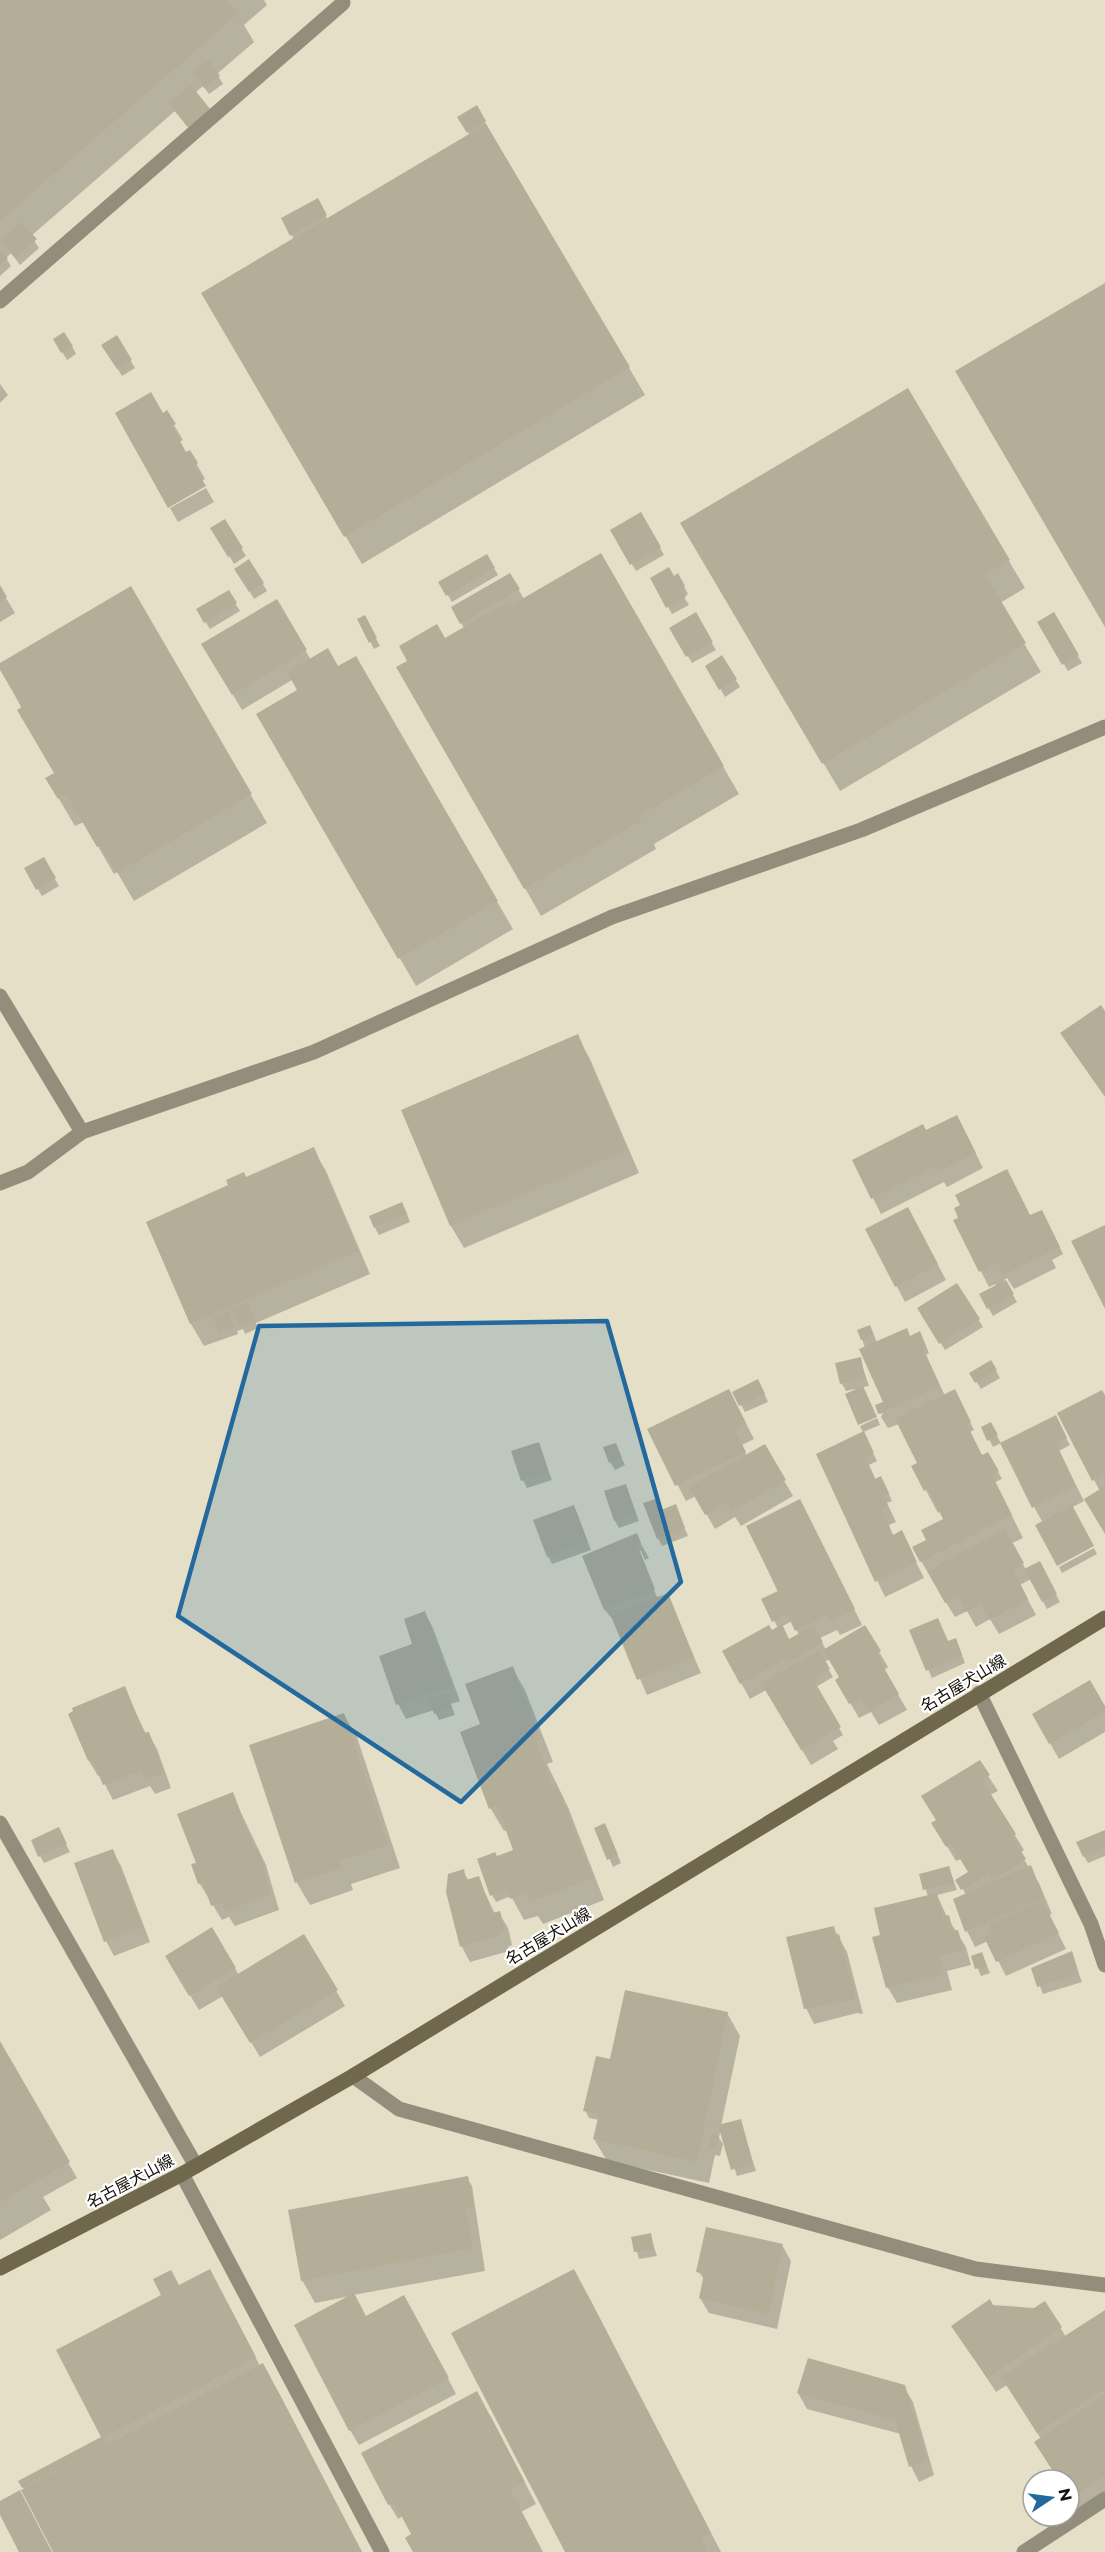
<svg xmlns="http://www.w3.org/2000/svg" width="1105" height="2552" font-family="Montserrat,'Noto Sans JP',sans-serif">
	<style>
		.shadow { fill: #0003; fill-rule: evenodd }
		.building { fill: #b4ae98 }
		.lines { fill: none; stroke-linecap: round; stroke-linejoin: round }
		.service { stroke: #938e7b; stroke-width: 15 }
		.minor { stroke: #938e7b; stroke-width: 15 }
		.secondary { stroke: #6f684c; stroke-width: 15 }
		.marked { fill: #23699d; fill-opacity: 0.2; stroke: #23699d; stroke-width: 4.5; stroke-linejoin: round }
		.labels { text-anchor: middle; stroke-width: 4.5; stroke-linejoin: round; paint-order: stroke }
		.street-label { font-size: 16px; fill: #14120a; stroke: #fff }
	</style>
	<rect width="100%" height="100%" fill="#e5dfc7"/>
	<path class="shadow" d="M0,0H264L267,5L244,25L254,42L217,74L223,84L209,94L203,86L195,93L208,110L193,134L175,111L31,236L39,248L20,265L11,253L6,258L11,266L0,276Z
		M476,107L645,395L362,564L203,294L294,239L283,219L317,200L328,220L470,135L459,118Z
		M116,337L135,368L122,376L103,345Z
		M55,340L72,346L76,354L67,360Z
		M0,384L8,395L0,403Z
		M908,390L1025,588L1000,603L1041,672L840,791L698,552Z
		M163,415L174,425L183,440L179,442L186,454L190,452L205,479L202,481Z
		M206,488L214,502L178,522L170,508Z
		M641,514L664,555L636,571L612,531Z
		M225,521L246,556L234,564L213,528Z
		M600,555L739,794L654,844L656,849L541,916L398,668L464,628L453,608L510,575L524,599Z
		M487,556L498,575L452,602L440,582Z
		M249,561L267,591L254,599L236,569Z
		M678,575L688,594L684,597L689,605L672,614L652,578H673Z
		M0,588L15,613L0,622Z
		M131,588L267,823L134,901L117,872L114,874L84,822L75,826L47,779L56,774L0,667Z
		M228,592L240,611L210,629L198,610Z
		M276,601L311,660L338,668L355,658L513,929L416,986L258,714L299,691L292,680L242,710L203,644Z
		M695,614L716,650L692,663L671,628Z
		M1053,614L1082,663L1068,671L1039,622Z
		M364,617L380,646L374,649L359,620Z
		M722,657L740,687L725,697L707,666Z
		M43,859L59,886L42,896L26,869Z
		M577,1036L590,1059L639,1173L464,1248L451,1226L403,1110Z
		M926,1132H965L983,1168L947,1187L944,1182L881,1214L854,1161Z
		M313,1149L326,1171L370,1274L256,1323L258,1328L245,1334L243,1329L237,1331L238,1334L204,1346L191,1324L147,1222Z
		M406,1211L410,1222L379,1235L375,1228Z
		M1030,1217L1046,1219L1063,1254L1052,1260L1056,1268L1014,1289L1007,1278L1004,1280L1017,1302L993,1316L981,1295L996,1287L995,1284L989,1287L955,1221Z
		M916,1224L946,1280L905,1302L867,1230Z
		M957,1285L983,1327L945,1350L919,1309Z
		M859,1331L874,1335L877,1343L910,1337L924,1341L929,1353L926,1355L945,1396L958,1398L974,1430L970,1432L982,1456L988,1454L1002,1479L995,1482L1023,1538L1012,1543L1026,1570L1039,1563L1060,1602L1047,1609L1031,1579L1020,1585L1036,1615L999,1634L990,1619L976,1627L967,1611L955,1617L921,1561L928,1541L945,1520L940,1511L938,1513L913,1466L919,1463L899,1424L888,1428L881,1417L883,1413L880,1414L877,1406L885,1402Z
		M860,1359L869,1386L863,1387L876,1416L855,1389L846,1391L842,1384L837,1364Z
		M991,1362L1000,1378L981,1389L971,1373Z
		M762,1388L768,1402L745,1412L741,1405Z
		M1105,1398V1532L1086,1500L1043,1523L1034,1507L1059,1425L1070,1445L1059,1451L1084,1501L1100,1491L1094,1480Z
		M737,1406L754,1439L742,1445L747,1456L764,1446L793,1496L741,1526L735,1517L715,1529L696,1496L686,1501L649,1430Z
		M877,1418L880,1425L863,1432L860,1426Z
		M990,1424L1001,1443L993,1447L983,1428Z
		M867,1441L877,1461L869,1465L876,1480L885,1485L892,1501L887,1503L896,1522L889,1525L893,1536L901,1532L924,1578L885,1597L818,1455Z
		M538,1444L552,1480L527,1488L523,1480Z
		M615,1445L625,1465L615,1470L610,1462Z
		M626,1486L639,1521L619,1528L615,1521Z
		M675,1506L688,1536L662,1546L658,1538L661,1511Z
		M577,1514L591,1550L552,1564L548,1556Z
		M808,1516L862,1625L840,1635L837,1630L820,1638L826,1650L865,1628L888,1667L884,1670L907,1710L879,1725L871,1712L859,1718L837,1680L841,1678L830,1659L824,1662L833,1677L816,1687L843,1735L833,1741L838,1749L811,1765L766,1690L750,1699L724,1652L778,1628L763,1599L778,1592L748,1527ZM792,1621L799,1635L789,1640L781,1627Z
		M636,1535L649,1558L645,1560L641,1551H638L657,1597L667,1595L701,1673L647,1695L616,1624L605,1610L584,1556Z
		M1094,1548L1097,1554L1062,1573L1059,1567Z
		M425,1613L433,1628L460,1701L451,1704L455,1715L439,1720L434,1710L406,1719L398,1704Z
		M938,1620L948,1642L959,1647L965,1663L932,1678L911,1631Z
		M512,1668L525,1690L553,1762L547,1764L568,1807L604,1900L543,1924L538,1916L524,1920L511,1896L496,1902L492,1895L496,1857L515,1851L507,1830L504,1831L491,1809L462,1733L482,1725Z
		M124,1688L146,1734L148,1733L157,1749L171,1788L155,1794L150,1786L113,1800L100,1775L98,1776L89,1761L70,1714Z
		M1105,1709V1732L1059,1759L1034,1715Z
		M344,1715L357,1737L400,1868L351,1884L353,1890L310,1905L297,1883L251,1746Z
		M979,1762L998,1791L990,1795L1024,1850L1020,1853L1039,1883L1052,1914L1049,1915L1066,1949L1006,1976L988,1941L975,1947L967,1931L955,1900L966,1895L958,1880L970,1873L961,1859L956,1861L942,1838L938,1821Z
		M232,1794L266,1865L279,1910L235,1926L229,1917L222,1920L200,1884L193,1865L198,1864Z
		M596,1828L608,1832L621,1863L613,1867Z
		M1105,1831V1856L1088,1863L1084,1856Z
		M62,1837L70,1852L44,1863L40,1856Z
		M112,1850L121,1866L150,1942L114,1956L106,1941Z
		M949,1868L957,1890L937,1895L947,1917L966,1947L971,1965L947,1971L952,1990L897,2003L888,1988L882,1961V1936L928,1896L921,1875Z
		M463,1871L469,1881L478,1878L495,1914L499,1913L508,1928L512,1945L508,1947L509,1951L470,1962L462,1947L448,1892Z
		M833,1927L847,1952L863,2014L857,2013L814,2024L806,2008Z
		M211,1929L239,1975L304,1936L345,2006L260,2057L223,1996L199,2010L167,1957Z
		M1071,1953L1082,1982L1043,1994L1033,1968Z
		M982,1954L990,1973L981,1976L973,1957Z
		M727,2013L740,2036L721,2126L740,2121L756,2171L737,2176L721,2128L719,2138L723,2144L720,2156L715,2155L709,2183L607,2161L594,2139L599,2120L589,2118L585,2110L611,2061Z
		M0,2044L77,2178L43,2197L51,2210L0,2240Z
		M467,2178L472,2186L485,2271L353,2295L366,2318L413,2312L456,2394L359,2445L350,2430L351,2296L315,2303L302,2280Z
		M650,2235L657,2256L639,2259L633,2238Z
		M782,2245L791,2261L777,2329L709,2313L700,2298L704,2279L698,2271Z
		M574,2271L590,2299L721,2552H567Z
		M179,2287L222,2293L260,2366L263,2365L279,2393L362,2552H55L20,2481L103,2438Z
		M1045,2303L1066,2337L1105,2312V2507L1086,2520L1069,2495V2480H1059L1049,2465L1036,2442L1041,2439L1007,2385L996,2392L953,2326L992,2306L1034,2309Z
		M904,2387L913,2402L934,2475L919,2482L911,2466L901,2434L807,2409L798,2393Z
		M490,2415L536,2504L521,2512L542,2552H414L413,2534L403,2516L398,2519L389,2504Z"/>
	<path class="building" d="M0,0H227L239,13L0,221Z
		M209,60L220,76L204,88L192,72Z
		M191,85L210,109L188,127L168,103Z
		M477,105L486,121L467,133L457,117Z
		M486,124L630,367L344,537L201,293Z
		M318,198L327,215L290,236L281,218Z
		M21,222L37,239L15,258L0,240Z
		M0,249L8,258L0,265Z
		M1105,283V627L955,371Z
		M64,332L73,346L61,353L53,339Z
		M117,335L132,360L117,369L101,345Z
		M908,388L1010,560L985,574L1026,643L822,764L680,523Z
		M151,392L163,413L167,410L176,424L172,426L186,452L190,450L198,463L194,466L206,486L168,508L115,413Z
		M641,512L661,547L630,565L610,530Z
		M225,519L243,548L228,557L210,528Z
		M601,553L724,766L639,816L642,820L524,889L396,667L407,661L399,646L437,624L445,638L507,602L510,606Z
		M487,554L495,568L446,596L438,582Z
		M249,559L264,583L249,592L234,569Z
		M669,567L674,576L678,573L685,586L681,589L686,597L666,608L650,578Z
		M510,573L520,589L460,624L451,607Z
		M0,585L7,597L0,601Z
		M131,586L252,794L117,873L100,845L97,847L66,794L58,799L45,778L54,773L17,710L22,707L0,670V663Z
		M229,590L237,603L204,623L196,609Z
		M277,599L307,650L232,695L201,644Z
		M696,612L713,642L686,657L669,628Z
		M1054,612L1079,655L1062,665L1037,622Z
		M365,615L377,638L369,643L357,619Z
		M328,648L338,666L356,656L498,901L398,959L256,714L297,690L287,672Z
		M722,655L737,679L719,690L705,666Z
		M44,857L56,878L36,890L24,868Z
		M1101,1005L1105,1011V1097L1060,1033Z
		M578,1034L627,1150L450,1226L401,1110Z
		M957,1115L976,1153L937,1172L935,1167L871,1199L852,1160L923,1124L926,1130Z
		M314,1147L358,1251L190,1324L146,1222L228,1185L226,1180L244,1172L246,1177Z
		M1007,1169L1030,1215L1042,1210L1060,1247L1003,1275L998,1263L979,1272L953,1220L958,1218L954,1208L960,1205L955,1195Z
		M402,1202L407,1214L374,1228L369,1216Z
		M908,1207L938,1264L895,1287L865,1229Z
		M1105,1225V1309L1071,1241Z
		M1006,1280L1014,1294L987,1309L979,1294Z
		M957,1283L980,1319L939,1344L917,1308Z
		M248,1302L255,1321L240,1327L232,1309Z
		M229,1311L235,1326L219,1333L213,1317Z
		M870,1325L874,1335L861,1340L857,1330Z
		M907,1328L910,1336L920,1331L926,1346L923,1348L940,1386L878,1414L875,1405L883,1402L859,1349Z
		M861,1357L865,1378L840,1384L835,1363Z
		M991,1360L997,1370L975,1383L969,1373Z
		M758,1379L765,1394L739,1406L732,1392Z
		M863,1386L877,1417L858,1425L845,1394Z
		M729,1389L746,1423L734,1429L746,1452L675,1486L647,1429Z
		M955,1389L971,1422L967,1425L982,1455L988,1452L999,1471L992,1475L1012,1515L920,1562L912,1547L926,1540L921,1530L943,1519L928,1489L924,1491L911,1466L917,1463L895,1419Z
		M1102,1390L1105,1395V1474L1092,1481L1057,1413Z
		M1056,1415L1067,1438L1056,1443L1076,1486L1032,1508L1000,1443Z
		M991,1422L998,1435L987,1441L981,1427Z
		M864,1431L874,1453L865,1458L875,1479L881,1476L889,1493L883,1496L888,1506L881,1510L893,1535L902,1530L917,1562L875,1582L816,1454Z
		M539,1442L549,1472L521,1481L511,1451Z
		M616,1443L622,1458L609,1463L603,1447Z
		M765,1444L786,1480L731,1512L726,1503L705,1515L689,1487Z
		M626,1484L636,1514L614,1521L604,1491Z
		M1105,1486V1534L1084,1499Z
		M656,1499L661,1510L676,1504L685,1528L657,1539L643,1503Z
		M800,1499L855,1609L830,1621L827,1615L795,1631L787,1614L772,1622L761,1599L778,1591L746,1526Z
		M574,1505L588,1542L547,1557L533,1520Z
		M1072,1505L1094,1546L1057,1566L1035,1525Z
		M1005,1529L1024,1563L1013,1569L1028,1599L989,1620L981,1604L966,1612L958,1596L945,1603L927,1571Z
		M637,1533L641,1543L637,1544L655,1589L604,1610L582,1556Z
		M1040,1561L1057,1594L1042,1602L1024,1569Z
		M668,1593L694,1657L637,1680L611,1616Z
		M425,1611L452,1686L396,1705L379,1656L412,1644L404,1619Z
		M938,1618L948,1641L956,1638L962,1655L926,1671L909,1630Z
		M782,1624L789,1639L814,1625L823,1642L790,1662L788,1658L740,1684L722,1651L769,1625L772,1630Z
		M865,1625L881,1651L876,1654L899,1694L869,1711L861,1698L849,1704L835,1680L839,1677L823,1650Z
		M819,1650L830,1669L813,1679L841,1727L801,1750L761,1683Z
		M513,1666L541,1740L536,1741L552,1785L556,1783L593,1878L529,1902L526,1893L510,1899L506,1889L490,1896L477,1859L495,1852L497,1856L513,1850L497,1806L489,1809L460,1732L480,1724L465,1684Z
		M1090,1680L1105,1706V1712L1049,1744L1032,1714Z
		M125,1686L144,1733L149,1732L164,1772L145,1780L141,1771L103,1785L92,1759L88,1761L68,1714L73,1711L72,1708Z
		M446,1693L452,1707L434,1714L429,1700Z
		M344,1713L388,1845L340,1861L342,1868L295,1883L249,1745Z
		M980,1760L990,1775L982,1780L1016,1834L1012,1837L1026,1859L992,1880L988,1874L961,1890L955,1880L968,1872L951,1844L946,1847L931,1823L936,1820L921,1796Z
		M233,1792L255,1850L258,1848L271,1894L225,1912L221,1902L211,1906L203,1883L198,1884L191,1864L196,1863L177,1814Z
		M605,1823L618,1855L607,1860L594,1828Z
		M59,1827L67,1844L38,1857L31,1840Z
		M1105,1830V1847L1083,1857L1076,1842Z
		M113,1849L143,1927L104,1942L74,1863Z
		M1031,1865L1044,1898L965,1932L953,1899Z
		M949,1866L954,1883L923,1890L919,1874Z
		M464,1869L466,1880L479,1876L492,1913L500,1911L505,1930L500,1931L501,1935L460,1947L446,1892L448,1874Z
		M937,1893L943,1917L949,1915L953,1931L958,1930L964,1950L939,1956L944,1974L886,1988L872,1937L880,1935L874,1908Z
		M1042,1900L1059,1933L996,1962L984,1937L993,1933L989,1924Z
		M834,1926L836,1935L839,1934L856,1999L804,2009L786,1937Z
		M212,1927L236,1968L189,1996L165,1956Z
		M304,1934L338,1990L250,2043L216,1987Z
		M1072,1951L1079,1974L1037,1987L1031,1968Z
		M982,1952L987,1966L975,1969L971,1956Z
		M625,1990L728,2012L697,2162L593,2139L599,2114L583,2111L596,2056L610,2059Z
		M0,2041L70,2162L0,2202Z
		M741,2119L753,2163L731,2170L718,2125Z
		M712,2134L719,2135L716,2149L709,2148Z
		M468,2176L474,2207L466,2209L473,2248L301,2281L288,2210Z
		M706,2227L783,2244L769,2314L699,2298L704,2274L696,2272Z
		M651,2233L654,2249L634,2252L631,2237Z
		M210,2269L256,2357L103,2438L106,2444L22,2488L18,2481L101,2437L56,2350L161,2295L153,2279L171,2270L179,2285Z
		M574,2269L711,2533L701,2539L707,2552H565L451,2333Z
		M354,2293L366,2316L404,2295L449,2378L349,2431L294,2325Z
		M990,2299L993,2305L1034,2308L1045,2301L1062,2327L987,2378L951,2326Z
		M1105,2310V2389L1037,2433L1001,2377Z
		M808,2358L905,2385L927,2459L909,2467L895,2420L797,2393Z
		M263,2363L362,2552H53L21,2490Z
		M477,2391L525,2482L510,2489L543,2552H413L405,2538L411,2534L394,2502L388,2505L361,2453Z
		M1105,2394V2476L1072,2498L1069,2494V2480H1059L1034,2442Z
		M20,2490L52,2552H19L0,2515V2501Z"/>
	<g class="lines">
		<path class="service" d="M0,301L343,3
			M0,996L82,1132L28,1172L0,1183
			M82,1132L314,1052L612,917L861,830L1105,727"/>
		<path class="minor" d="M979,1693L1091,1924L1105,1965
			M0,1823L196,2166
			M353,2076L399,2109L976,2269L1105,2285
			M182,2174L382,2552
			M1024,2552L1105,2499"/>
		<path class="secondary" d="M0,2268L182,2174L353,2076L1105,1618"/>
	</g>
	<path class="marked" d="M607,1321L681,1582L461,1802L178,1616L259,1326Z"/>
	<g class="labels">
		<g class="street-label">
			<text transform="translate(963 1683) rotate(-31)" y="6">名古屋犬山線</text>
			<text transform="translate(548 1936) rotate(-31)" y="6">名古屋犬山線</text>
			<text transform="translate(130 2181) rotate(-28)" y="6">名古屋犬山線</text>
		</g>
	</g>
	<g transform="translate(1051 2498) rotate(77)"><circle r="28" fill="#ffffff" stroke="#a1a09d" stroke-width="1.5"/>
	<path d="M0-4.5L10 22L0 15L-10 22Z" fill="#23699d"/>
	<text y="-9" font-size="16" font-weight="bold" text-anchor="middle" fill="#14120a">N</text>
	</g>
</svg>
